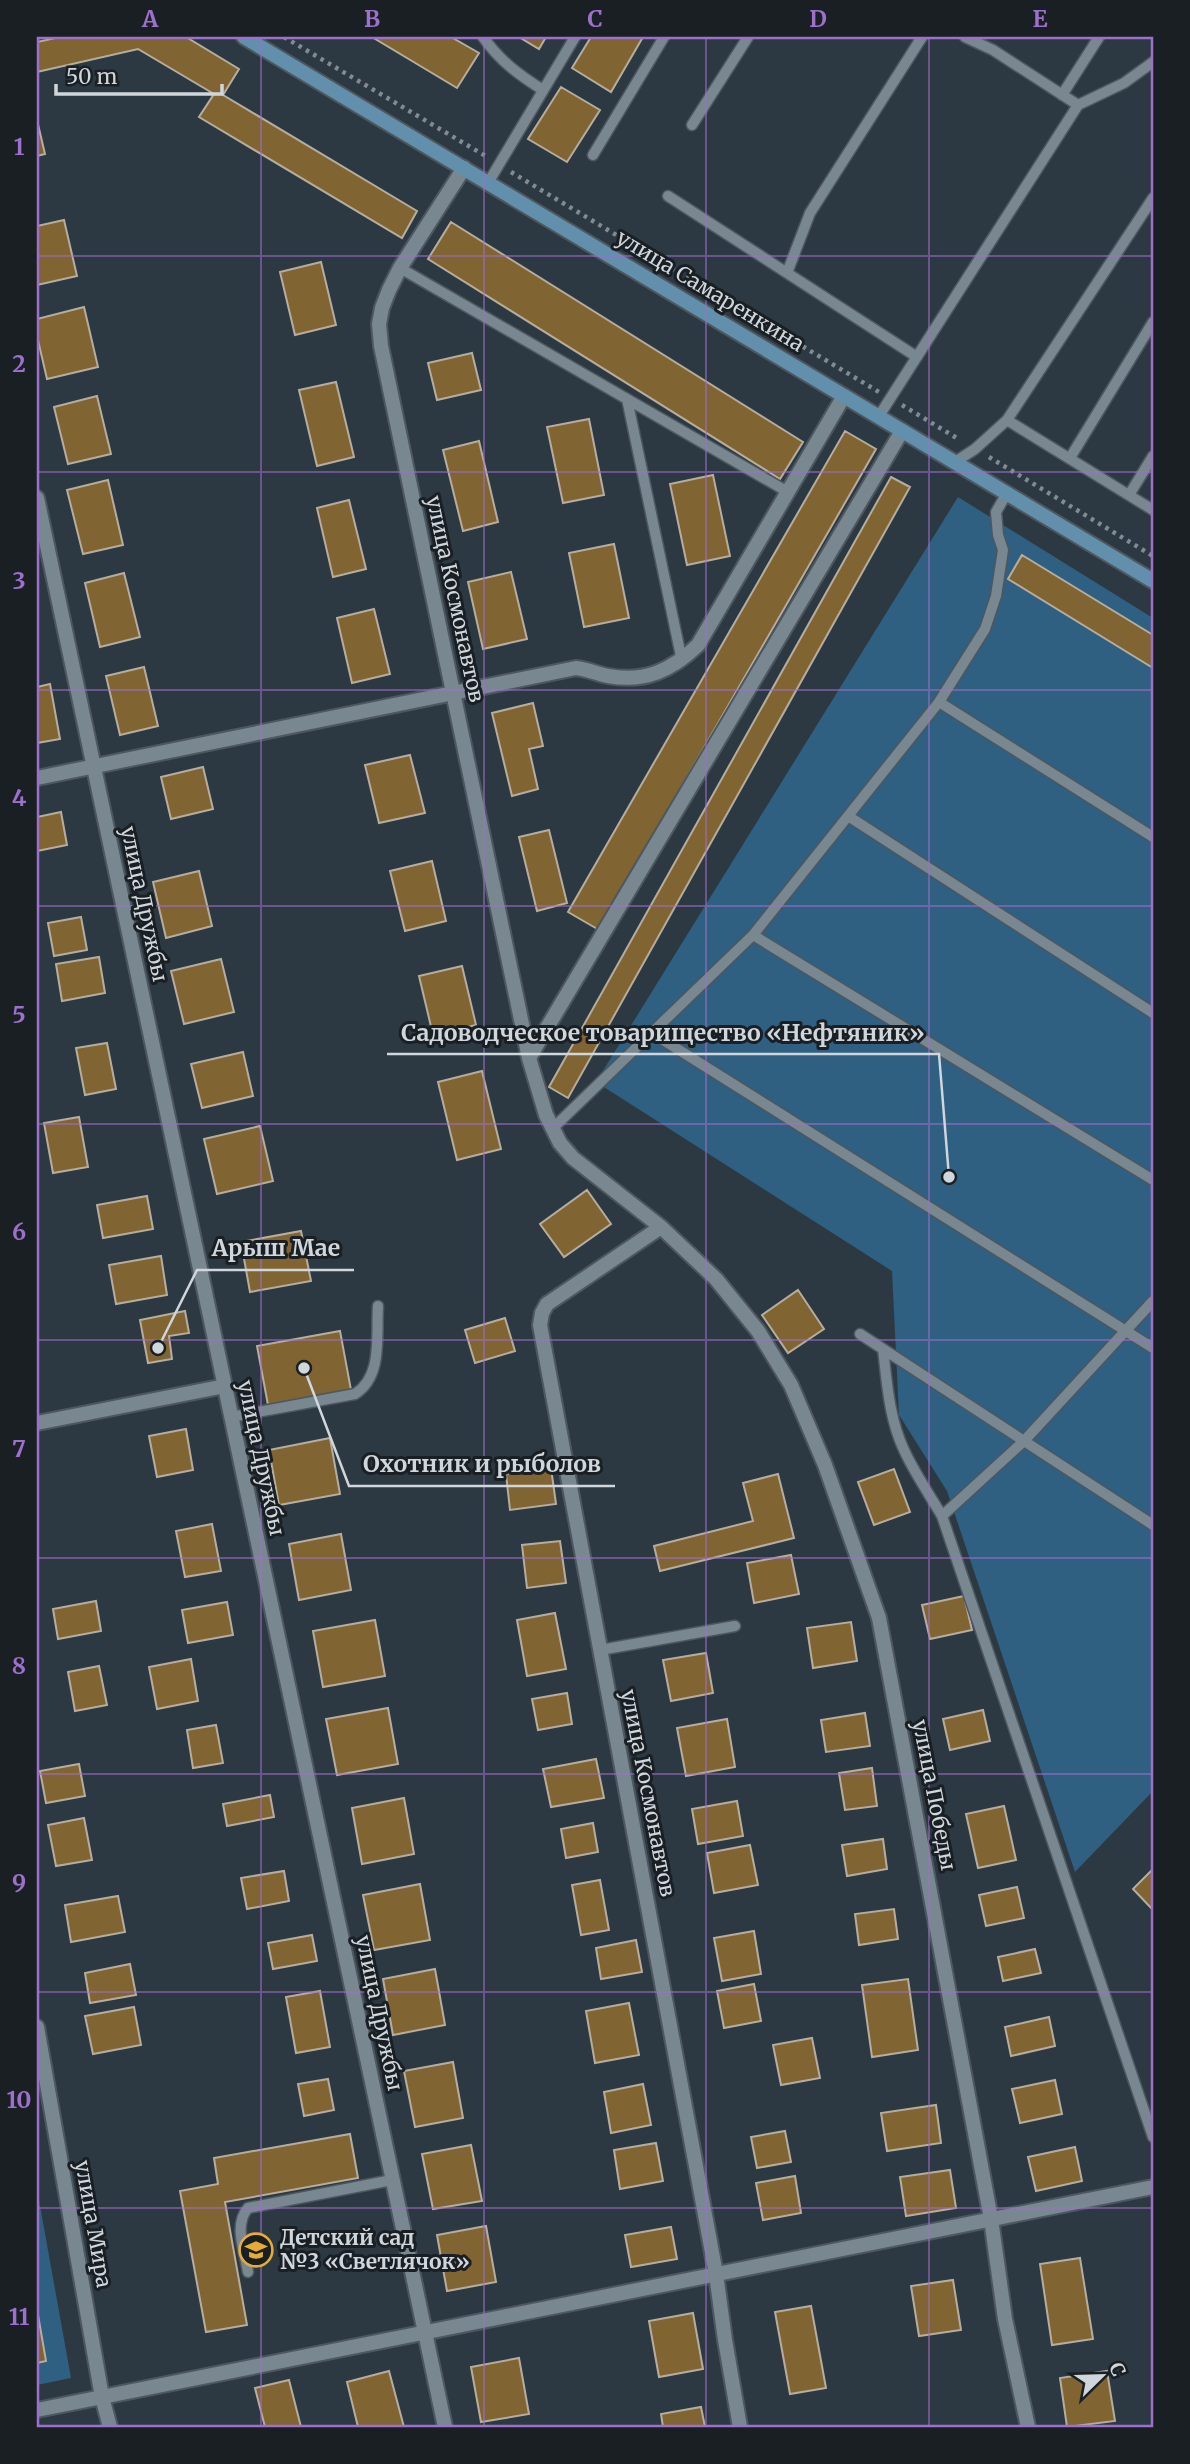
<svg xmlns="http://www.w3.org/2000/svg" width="1190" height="2464" font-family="Merriweather,serif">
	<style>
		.green { fill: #2f5f81 }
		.building { fill: #806432; stroke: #b6ad9f; stroke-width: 2 }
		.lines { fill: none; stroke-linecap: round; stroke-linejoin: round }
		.service-casing { stroke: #4d575f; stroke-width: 13 }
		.minor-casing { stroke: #4d575f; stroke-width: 18 }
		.tertiary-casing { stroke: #4d575f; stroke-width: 18 }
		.secondary-casing { stroke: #4d575f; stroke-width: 18 }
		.path { stroke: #828b93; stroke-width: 4.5; stroke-dasharray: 3.5 5; stroke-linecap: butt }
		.service { stroke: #798791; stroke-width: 10 }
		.minor { stroke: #798791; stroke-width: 14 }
		.tertiary { stroke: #798791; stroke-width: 14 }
		.secondary { stroke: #628fac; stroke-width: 14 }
		.grid { fill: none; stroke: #9d70cb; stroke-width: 2; stroke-opacity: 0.55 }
		.labels { text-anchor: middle; stroke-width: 6; stroke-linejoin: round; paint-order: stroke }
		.street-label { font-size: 21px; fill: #cfd6dc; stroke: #1a1f24 }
		.poi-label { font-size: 21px; font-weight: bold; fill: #cfd6dc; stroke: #1a1f24; text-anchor: start }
		.leader { fill: none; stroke: #cfd6dc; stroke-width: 2.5 }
		.callout-dot { fill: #cfd6dc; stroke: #1a1f24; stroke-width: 2.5 }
		.callout-label { font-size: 23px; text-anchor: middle; font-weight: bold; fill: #cfd6dc; stroke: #1a1f24; stroke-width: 6; stroke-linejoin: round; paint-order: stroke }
		.neatline { fill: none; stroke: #9d70cb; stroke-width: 2.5 }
		.grid-label { font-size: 23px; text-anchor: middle; font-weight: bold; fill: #9d70cb }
	</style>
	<rect width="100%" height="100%" fill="#2d3942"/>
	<path class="green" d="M958,497L1153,618V1791L1075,1872L947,1491L899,1415L892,1271L596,1082Z
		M37,2189L71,2378L37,2385Z"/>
	<path class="building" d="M60,37H186L239,69L223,95L417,211L402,238L199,117L214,94L138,49L37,72V42Z
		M372,37H451L479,53L457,88Z
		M519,37H546L539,49Z
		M591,37H643L611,92L572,68Z
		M561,87L600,110L567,162L528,139Z
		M37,120L45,154L37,156Z
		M64,220L77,276L37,285V226Z
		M451,222L803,442L780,479L428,259Z
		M321,262L336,325L295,335L280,272Z
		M84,307L98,367L47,379L37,336V319Z
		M472,353L481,390L437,400L428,363Z
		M336,382L354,457L317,466L299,390Z
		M97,396L111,454L68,464L54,407Z
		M589,419L604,495L563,503L547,427Z
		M845,431L876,449L599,930L568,912Z
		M479,441L498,522L463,531L443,450Z
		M713,475L730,556L687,565L670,484Z
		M891,477L910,487L568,1098L549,1087Z
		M108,480L123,545L83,554L67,490Z
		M349,500L366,569L333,577L317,508Z
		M614,544L629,618L584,627L569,553Z
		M1022,555L1153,635V668L1008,579Z
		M511,572L527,639L483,649L468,582Z
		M124,573L140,637L100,647L85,583Z
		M374,609L390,674L352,683L337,618Z
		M144,667L158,726L120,735L106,676Z
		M50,684L60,739L37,743V687Z
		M533,703L543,746L529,749L538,789L512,796L492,713Z
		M410,755L425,813L379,823L365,765Z
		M203,767L213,809L171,819L161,777Z
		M61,812L67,845L37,851V817Z
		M549,830L567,903L537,911L519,837Z
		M432,861L446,921L405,931L390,871Z
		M199,871L212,926L166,938L153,882Z
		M81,917L87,950L54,956L48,923Z
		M99,957L105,993L62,1001L56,964Z
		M221,959L234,1012L184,1024L171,971Z
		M462,966L476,1025L433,1035L419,976Z
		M107,1043L116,1089L85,1095L76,1048Z
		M243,1052L253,1096L202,1108L191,1064Z
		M482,1071L501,1149L457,1160L438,1082Z
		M79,1117L88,1167L53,1173L44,1123Z
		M260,1126L273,1181L217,1194L204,1139Z
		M587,1190L611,1224L564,1257L540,1224Z
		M147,1196L153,1229L103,1238L97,1205Z
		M301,1231L311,1281L250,1292L241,1242Z
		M161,1256L167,1295L116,1304L109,1265Z
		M798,1290L824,1329L788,1353L762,1315Z
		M185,1311L189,1333L169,1336L172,1359L148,1363L140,1320Z
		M505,1318L515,1351L475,1363L465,1330Z
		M340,1331L351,1390L268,1405L257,1346Z
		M186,1429L193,1470L157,1477L149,1436Z
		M330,1438L340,1494L279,1505L269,1450Z
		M551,1468L556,1504L510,1510L506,1474Z
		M894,1469L910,1512L874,1525L858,1482Z
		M778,1474L794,1538L660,1571L654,1546L753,1521L743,1483Z
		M212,1524L221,1571L185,1577L176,1531Z
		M341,1534L351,1590L299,1600L289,1544Z
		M560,1541L566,1583L527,1588L522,1545Z
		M791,1555L799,1594L754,1603L747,1563Z
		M964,1596L972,1630L930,1639L922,1605Z
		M96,1601L101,1631L58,1639L53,1609Z
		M227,1602L233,1635L188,1643L182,1610Z
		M555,1613L566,1669L527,1676L517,1620Z
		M375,1620L385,1676L323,1687L313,1631Z
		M851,1622L857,1661L813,1668L807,1628Z
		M706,1653L713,1693L671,1701L663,1660Z
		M191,1659L198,1701L157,1709L149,1667Z
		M99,1666L107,1705L75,1711L68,1672Z
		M567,1693L572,1724L538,1730L532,1699Z
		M388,1708L398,1764L337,1775L326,1719Z
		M983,1710L990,1741L950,1750L943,1719Z
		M865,1713L870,1746L826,1752L821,1720Z
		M727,1719L735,1767L686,1776L677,1728Z
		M216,1725L223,1763L193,1768L187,1730Z
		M596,1759L604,1798L551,1807L543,1769Z
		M79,1764L85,1796L46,1803L40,1771Z
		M872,1768L877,1806L845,1810L839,1773Z
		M270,1795L274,1817L227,1826L223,1804Z
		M404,1798L414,1854L362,1864L352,1808Z
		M737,1801L743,1836L698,1844L692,1809Z
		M1004,1806L1016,1860L978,1868L966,1814Z
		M84,1818L92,1860L56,1866L48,1825Z
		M593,1823L598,1852L566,1858L561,1829Z
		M883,1839L887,1869L847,1876L842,1845Z
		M750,1845L758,1885L714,1893L707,1853Z
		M1153,1869V1910L1133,1889Z
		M284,1871L289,1901L247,1909L241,1878Z
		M600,1880L609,1930L581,1935L572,1885Z
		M420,1884L430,1940L374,1950L363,1895Z
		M1017,1887L1024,1918L986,1926L979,1895Z
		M118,1896L125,1932L71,1942L65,1905Z
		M894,1909L898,1939L859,1945L855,1914Z
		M754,1931L761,1974L722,1981L714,1938Z
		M312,1935L317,1961L273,1969L268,1943Z
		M636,1940L642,1972L601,1979L596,1948Z
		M1035,1949L1041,1973L1003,1981L998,1957Z
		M130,1964L136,1995L90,2003L85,1973Z
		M435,1969L445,2025L393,2035L383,1979Z
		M908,1979L918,2050L872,2057L862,1985Z
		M754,1984L761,2021L724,2028L717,1991Z
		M320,1991L330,2047L296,2053L286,1997Z
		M629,2003L639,2055L595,2063L586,2011Z
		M134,2007L141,2045L93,2054L85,2016Z
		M1049,2017L1055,2046L1011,2056L1005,2027Z
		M812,2038L820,2078L781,2085L773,2045Z
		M453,2062L463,2118L415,2127L404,2071Z
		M328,2079L334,2110L304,2116L298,2084Z
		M1055,2080L1062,2114L1020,2123L1012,2089Z
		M643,2084L651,2125L611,2133L604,2092Z
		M936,2105L941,2143L887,2151L881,2113Z
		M785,2131L791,2162L757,2168L751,2137Z
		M350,2134L358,2178L225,2202L247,2325L206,2332L180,2191L218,2184L214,2158Z
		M656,2143L663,2181L620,2189L614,2150Z
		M471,2145L482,2201L433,2209L422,2154Z
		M1075,2147L1082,2181L1036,2191L1028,2157Z
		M950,2170L956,2208L906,2216L900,2177Z
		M795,2176L801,2213L763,2220L756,2183Z
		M486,2226L496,2282L447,2291L437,2235Z
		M671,2227L677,2259L631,2267L625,2235Z
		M1080,2258L1093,2339L1052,2345L1040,2264Z
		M953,2280L961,2330L919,2336L911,2286Z
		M811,2306L826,2388L790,2394L775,2312Z
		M37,2309L46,2361L37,2363Z
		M693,2313L703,2369L659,2377L649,2321Z
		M519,2358L529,2414L481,2422L471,2367Z
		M389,2371L404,2427H358L347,2382Z
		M1107,2371L1115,2421L1067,2427L1060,2378Z
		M289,2380L301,2427H265L255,2388Z
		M701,2407L705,2427H663L661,2414Z"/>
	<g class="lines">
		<defs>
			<path id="service" d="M483,37C500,61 519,75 543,90
				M1062,95L1099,37
				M1078,105L1124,83L1153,62
				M692,125L748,37
				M593,155L664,37
				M488,183L575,37
				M668,196L917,357
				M400,268L788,492
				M787,273L810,213L922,37
				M627,399L682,661
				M879,416L1078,105L993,50L965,37
				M1007,420L1153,510
				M1070,458L1153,322
				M955,462L975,449L1007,420L1153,198
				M1129,495L1153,456
				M939,702L1153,837
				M848,816L1153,1013
				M753,935L939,702L985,629L996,596L1003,550L998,535L996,512L1007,493
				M652,1033L1153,1348
				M552,1129L753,935L1153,1180
				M860,1334L1153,1525
				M883,1349C887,1383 889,1418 904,1450C914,1472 929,1494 942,1516L1153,2137
				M231,1417L355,1394C383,1376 376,1337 378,1306
				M942,1516L1024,1441L1153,1301
				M600,1650L735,1626
				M248,2272C245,2252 233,2225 248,2208L392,2180"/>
			<path id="minor" d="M464,168L400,268L389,290L382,308L379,324L381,346L529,1058
				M902,431L529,1058L546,1115L560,1143L573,1158L661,1227L716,1279L758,1331L791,1385L825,1465L879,1618L991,2219L1005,2319L1028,2427
				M37,778L576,668C587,669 597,674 608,676C645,683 672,670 698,645L844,396
				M661,1227L547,1304L542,1313L540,1325L716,2274L725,2340L740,2427
				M37,1423L225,1386
				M37,2027L102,2397L110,2427
				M37,2410L1153,2187"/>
			<path id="tertiary" d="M37,498L445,2427"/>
			<path id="secondary" d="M244,37L1153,581"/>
		</defs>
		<use href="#service" class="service-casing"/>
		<use href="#minor" class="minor-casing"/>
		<use href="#tertiary" class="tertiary-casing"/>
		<use href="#secondary" class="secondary-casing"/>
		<path class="path" d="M284,37L489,158
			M511,172L879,392
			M902,405L960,440
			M989,457L1153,556"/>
		<use href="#service" class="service"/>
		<use href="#minor" class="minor"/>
		<use href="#tertiary" class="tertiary"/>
		<use href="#secondary" class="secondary"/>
	</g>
	<path class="grid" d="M261,37V2427M484,37V2427M706,37V2427M929,37V2427M37,256H1153M37,472H1153M37,690H1153M37,906H1153M37,1124H1153M37,1340H1153M37,1558H1153M37,1774H1153M37,1992H1153M37,2208H1153"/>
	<defs>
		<symbol id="school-ring" viewBox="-11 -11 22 22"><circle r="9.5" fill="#1a1f24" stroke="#e7ac36" stroke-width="1.5"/><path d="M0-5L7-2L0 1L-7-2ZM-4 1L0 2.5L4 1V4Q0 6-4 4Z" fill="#e7ac36"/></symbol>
	</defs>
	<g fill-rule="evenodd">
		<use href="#school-ring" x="237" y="2231" width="38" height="38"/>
	</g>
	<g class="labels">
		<g class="street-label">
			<text transform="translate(710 291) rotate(31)" y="7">улица Самаренкина</text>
			<text transform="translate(455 599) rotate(78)" y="7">улица Космонавтов</text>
			<text transform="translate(144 904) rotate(78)" y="7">улица Дружбы</text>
			<text transform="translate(261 1458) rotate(78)" y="7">улица Дружбы</text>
			<text transform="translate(648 1793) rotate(79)" y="7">улица Космонавтов</text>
			<text transform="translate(934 1795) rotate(79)" y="7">улица Победы</text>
			<text transform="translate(379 2013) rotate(78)" y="7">улица Дружбы</text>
			<text transform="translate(93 2224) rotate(80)" y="7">улица Мира</text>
		</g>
		<g class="poi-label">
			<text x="280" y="2245">Детский сад<tspan x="280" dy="24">№3 «Светлячок»</tspan></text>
		</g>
	</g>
	<path class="leader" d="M949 1177L939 1054H387M158 1348L197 1270H354M304 1368L349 1486H615"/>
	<g class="callout-dot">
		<circle cx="949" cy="1177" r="7"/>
		<circle cx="158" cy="1348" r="7"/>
		<circle cx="304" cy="1368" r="7"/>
	</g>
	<g class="callout-label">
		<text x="663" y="1041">Садоводческое товарищество «Нефтяник»</text>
		<text x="276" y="1256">Арыш Мае</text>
		<text x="482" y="1472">Охотник и рыболов</text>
	</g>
	<rect width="1190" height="2464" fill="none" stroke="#1a1f24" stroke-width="77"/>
	<g transform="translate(1102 2376) rotate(67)" stroke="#1a1f24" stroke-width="5" paint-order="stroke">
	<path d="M0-5L12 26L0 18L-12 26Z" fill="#cfd6dc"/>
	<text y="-10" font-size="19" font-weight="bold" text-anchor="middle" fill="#cfd6dc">С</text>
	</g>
	<path d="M56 84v10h166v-10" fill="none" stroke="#cfd6dc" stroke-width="3.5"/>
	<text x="66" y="84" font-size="21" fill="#cfd6dc" stroke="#1a1f24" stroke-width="5" paint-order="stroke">50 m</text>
	<rect x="38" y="38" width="1114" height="2388" class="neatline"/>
	<g class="grid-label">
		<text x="150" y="27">A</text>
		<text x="372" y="27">B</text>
		<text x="595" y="27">C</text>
		<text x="818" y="27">D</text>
		<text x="1040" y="27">E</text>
		<text x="19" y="155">1</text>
		<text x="19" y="372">2</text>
		<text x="19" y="589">3</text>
		<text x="19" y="806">4</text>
		<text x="19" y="1023">5</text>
		<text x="19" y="1240">6</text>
		<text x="19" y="1457">7</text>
		<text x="19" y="1674">8</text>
		<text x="19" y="1891">9</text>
		<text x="19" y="2108">10</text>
		<text x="19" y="2325">11</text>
	</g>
</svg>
